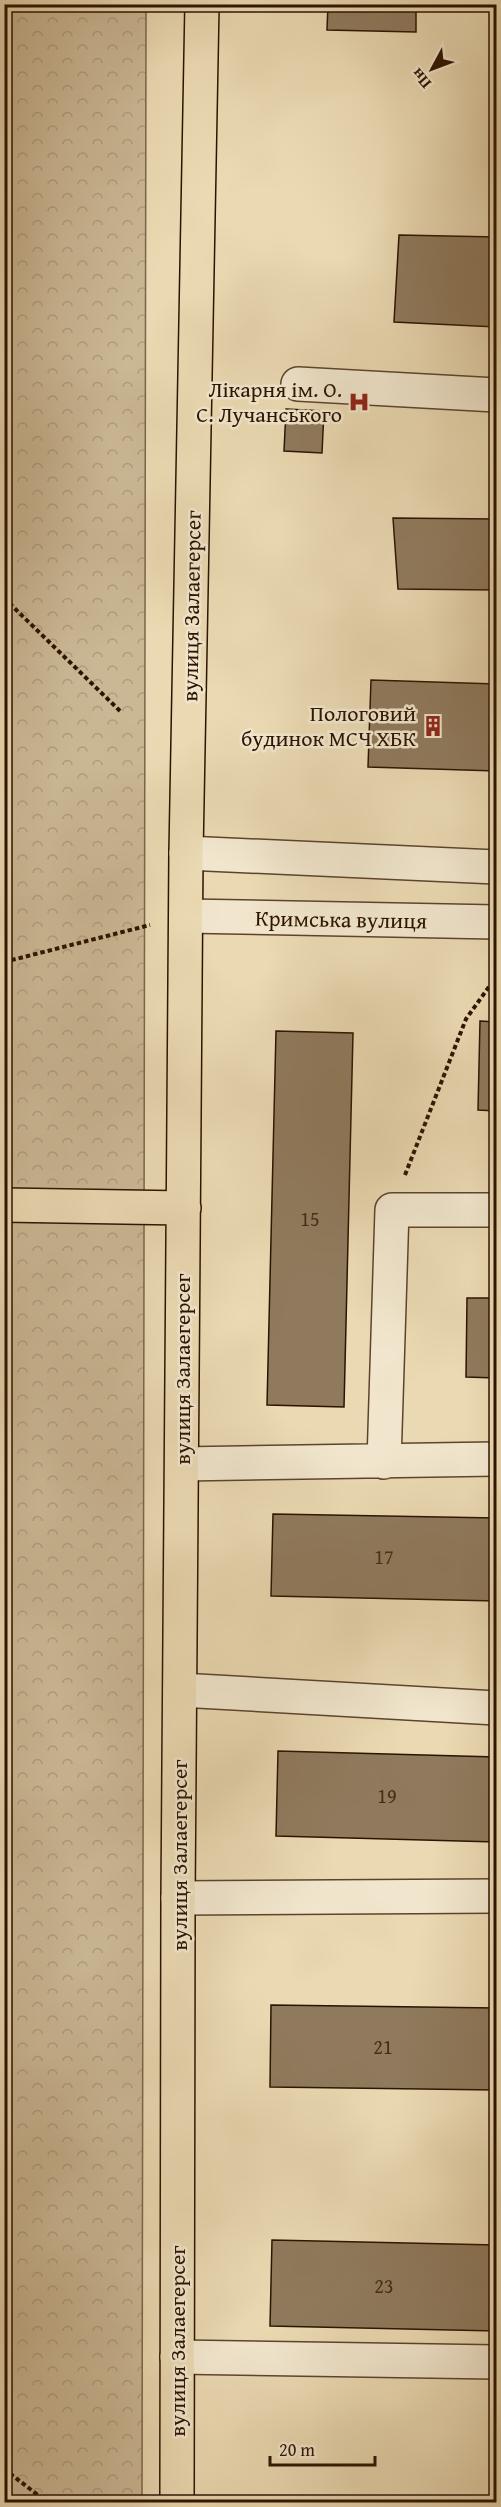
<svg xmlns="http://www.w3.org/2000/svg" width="501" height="2507" font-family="'Gentium Book Plus',serif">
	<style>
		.park { fill: url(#park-crowns); stroke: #7b654a; stroke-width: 1.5 }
		.building { fill: #8f7a5d; stroke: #2c1300; stroke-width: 1.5 }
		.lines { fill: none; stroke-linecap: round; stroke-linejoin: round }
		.minor-casing { stroke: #5c442c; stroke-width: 36 }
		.major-casing { stroke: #2c1300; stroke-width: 36 }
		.path { stroke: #2c1300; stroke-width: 4; stroke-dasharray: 4.5 3; stroke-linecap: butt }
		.minor { stroke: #f1e6cd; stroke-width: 33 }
		.major { stroke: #ead9b2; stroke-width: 33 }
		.labels { text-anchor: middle; stroke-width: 5; stroke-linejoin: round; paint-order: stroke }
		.number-label { font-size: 20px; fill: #452d17 }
		.poi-label { font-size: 22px; fill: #2c1300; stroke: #f1e6cd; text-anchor: end }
		.street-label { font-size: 22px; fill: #2c1300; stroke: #f1e6cd }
	</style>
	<defs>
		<pattern id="park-crowns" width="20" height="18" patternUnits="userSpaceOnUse" patternTransform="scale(1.5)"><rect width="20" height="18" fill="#cab794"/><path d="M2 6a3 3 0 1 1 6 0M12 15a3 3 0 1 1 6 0" fill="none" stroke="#ae9c7e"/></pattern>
	</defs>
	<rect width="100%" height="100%" fill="#ead9b2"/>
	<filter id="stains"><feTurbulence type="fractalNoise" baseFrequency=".00333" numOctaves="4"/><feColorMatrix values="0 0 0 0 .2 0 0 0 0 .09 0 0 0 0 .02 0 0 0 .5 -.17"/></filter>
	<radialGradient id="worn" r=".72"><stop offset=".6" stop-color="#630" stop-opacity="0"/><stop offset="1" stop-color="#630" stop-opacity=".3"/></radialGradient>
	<path class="park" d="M5,5H146L142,2502H5Z"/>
	<path class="building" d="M328,4H416V32L327,30Z
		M399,235L496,237V327L394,322Z
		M286,409L324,411L322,453L284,451Z
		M393,518L496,519V590L398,589Z
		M371,680L496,684V771L368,767Z
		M480,1021L496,1022V1111L478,1110Z
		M276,1031L353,1033L344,1407L267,1405Z
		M467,1298H496V1378L466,1377Z
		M273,1514L496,1518V1601L271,1596Z
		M278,1751L496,1757V1842L276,1836Z
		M271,2005L496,2008V2090L270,2087Z
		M272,2240L496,2245V2331L270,2326Z"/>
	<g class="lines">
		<defs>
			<path id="minor" d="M298,384L496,395
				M186,853L496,867
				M186,916L496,922
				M384,1462L392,1210H496
				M182,1464L496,1459
				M180,1690L496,1708
				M178,1898L496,1896
				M177,2357L496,2362"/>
			<path id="major" d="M4,1205L184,1208
				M177,2502L178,1898L186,853L202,4"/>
		</defs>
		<use href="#minor" class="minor-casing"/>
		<use href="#major" class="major-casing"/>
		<path class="path" d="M4,598L120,711
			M4,962L150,925
			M405,1175L466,1019L496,977
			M4,2469L47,2502"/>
		<use href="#minor" class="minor"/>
		<use href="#major" class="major"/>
	</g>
	<defs>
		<symbol id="hospital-bare" viewBox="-9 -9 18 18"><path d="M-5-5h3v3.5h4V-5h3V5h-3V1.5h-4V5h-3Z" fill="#8f2418" stroke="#f1e6cd" stroke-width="2.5" paint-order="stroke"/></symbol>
		<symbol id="building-bare" viewBox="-9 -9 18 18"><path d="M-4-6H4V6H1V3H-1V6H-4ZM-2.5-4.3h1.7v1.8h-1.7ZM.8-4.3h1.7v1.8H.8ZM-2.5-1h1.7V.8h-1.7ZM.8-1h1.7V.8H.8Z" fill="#8f2418" stroke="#f1e6cd" stroke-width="2.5" paint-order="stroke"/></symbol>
	</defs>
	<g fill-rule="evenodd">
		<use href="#hospital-bare" x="344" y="387" width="30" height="30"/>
		<use href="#building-bare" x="418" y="711" width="30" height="30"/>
	</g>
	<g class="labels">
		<g class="number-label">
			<text x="310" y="1226">15</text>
			<text x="384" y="1564">17</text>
			<text x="387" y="1803">19</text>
			<text x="383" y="2054">21</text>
			<text x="384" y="2293">23</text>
		</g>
		<g class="poi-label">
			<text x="342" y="397">Лікарня ім. О.<tspan x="342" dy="25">С. Лучанського</tspan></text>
			<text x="416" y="721">Пологовий<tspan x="416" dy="25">будинок МСЧ ХБК</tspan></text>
		</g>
		<g class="street-label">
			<text transform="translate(191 606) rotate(-89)" y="8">вулиця Залаегерсег</text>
			<text transform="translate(341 919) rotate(1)" y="8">Кримська вулиця</text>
			<text transform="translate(182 1369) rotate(-90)" y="8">вулиця Залаегерсег</text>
			<text transform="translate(179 1855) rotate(-90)" y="8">вулиця Залаегерсег</text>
			<text transform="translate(177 2341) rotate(-90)" y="8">вулиця Залаегерсег</text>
		</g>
	</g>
	<rect width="501" height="2507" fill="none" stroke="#ead9b2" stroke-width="24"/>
	<rect x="6" y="6" width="489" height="2495" fill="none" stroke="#2c1300" stroke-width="3"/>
	<rect x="12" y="12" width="477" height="2483" fill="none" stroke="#2c1300" stroke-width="1.5"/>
	<g transform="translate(432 69) rotate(229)" stroke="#f1e6cd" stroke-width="4.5" paint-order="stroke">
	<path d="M0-4.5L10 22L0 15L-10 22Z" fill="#2c1300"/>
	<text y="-9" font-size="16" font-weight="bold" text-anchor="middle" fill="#2c1300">Пн</text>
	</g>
	<path d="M270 2456v9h105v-9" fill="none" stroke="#2c1300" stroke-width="3"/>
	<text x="279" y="2456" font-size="18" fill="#2c1300" stroke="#f1e6cd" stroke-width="4.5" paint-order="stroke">20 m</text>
	<rect width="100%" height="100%" filter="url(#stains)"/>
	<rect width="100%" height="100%" fill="url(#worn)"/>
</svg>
